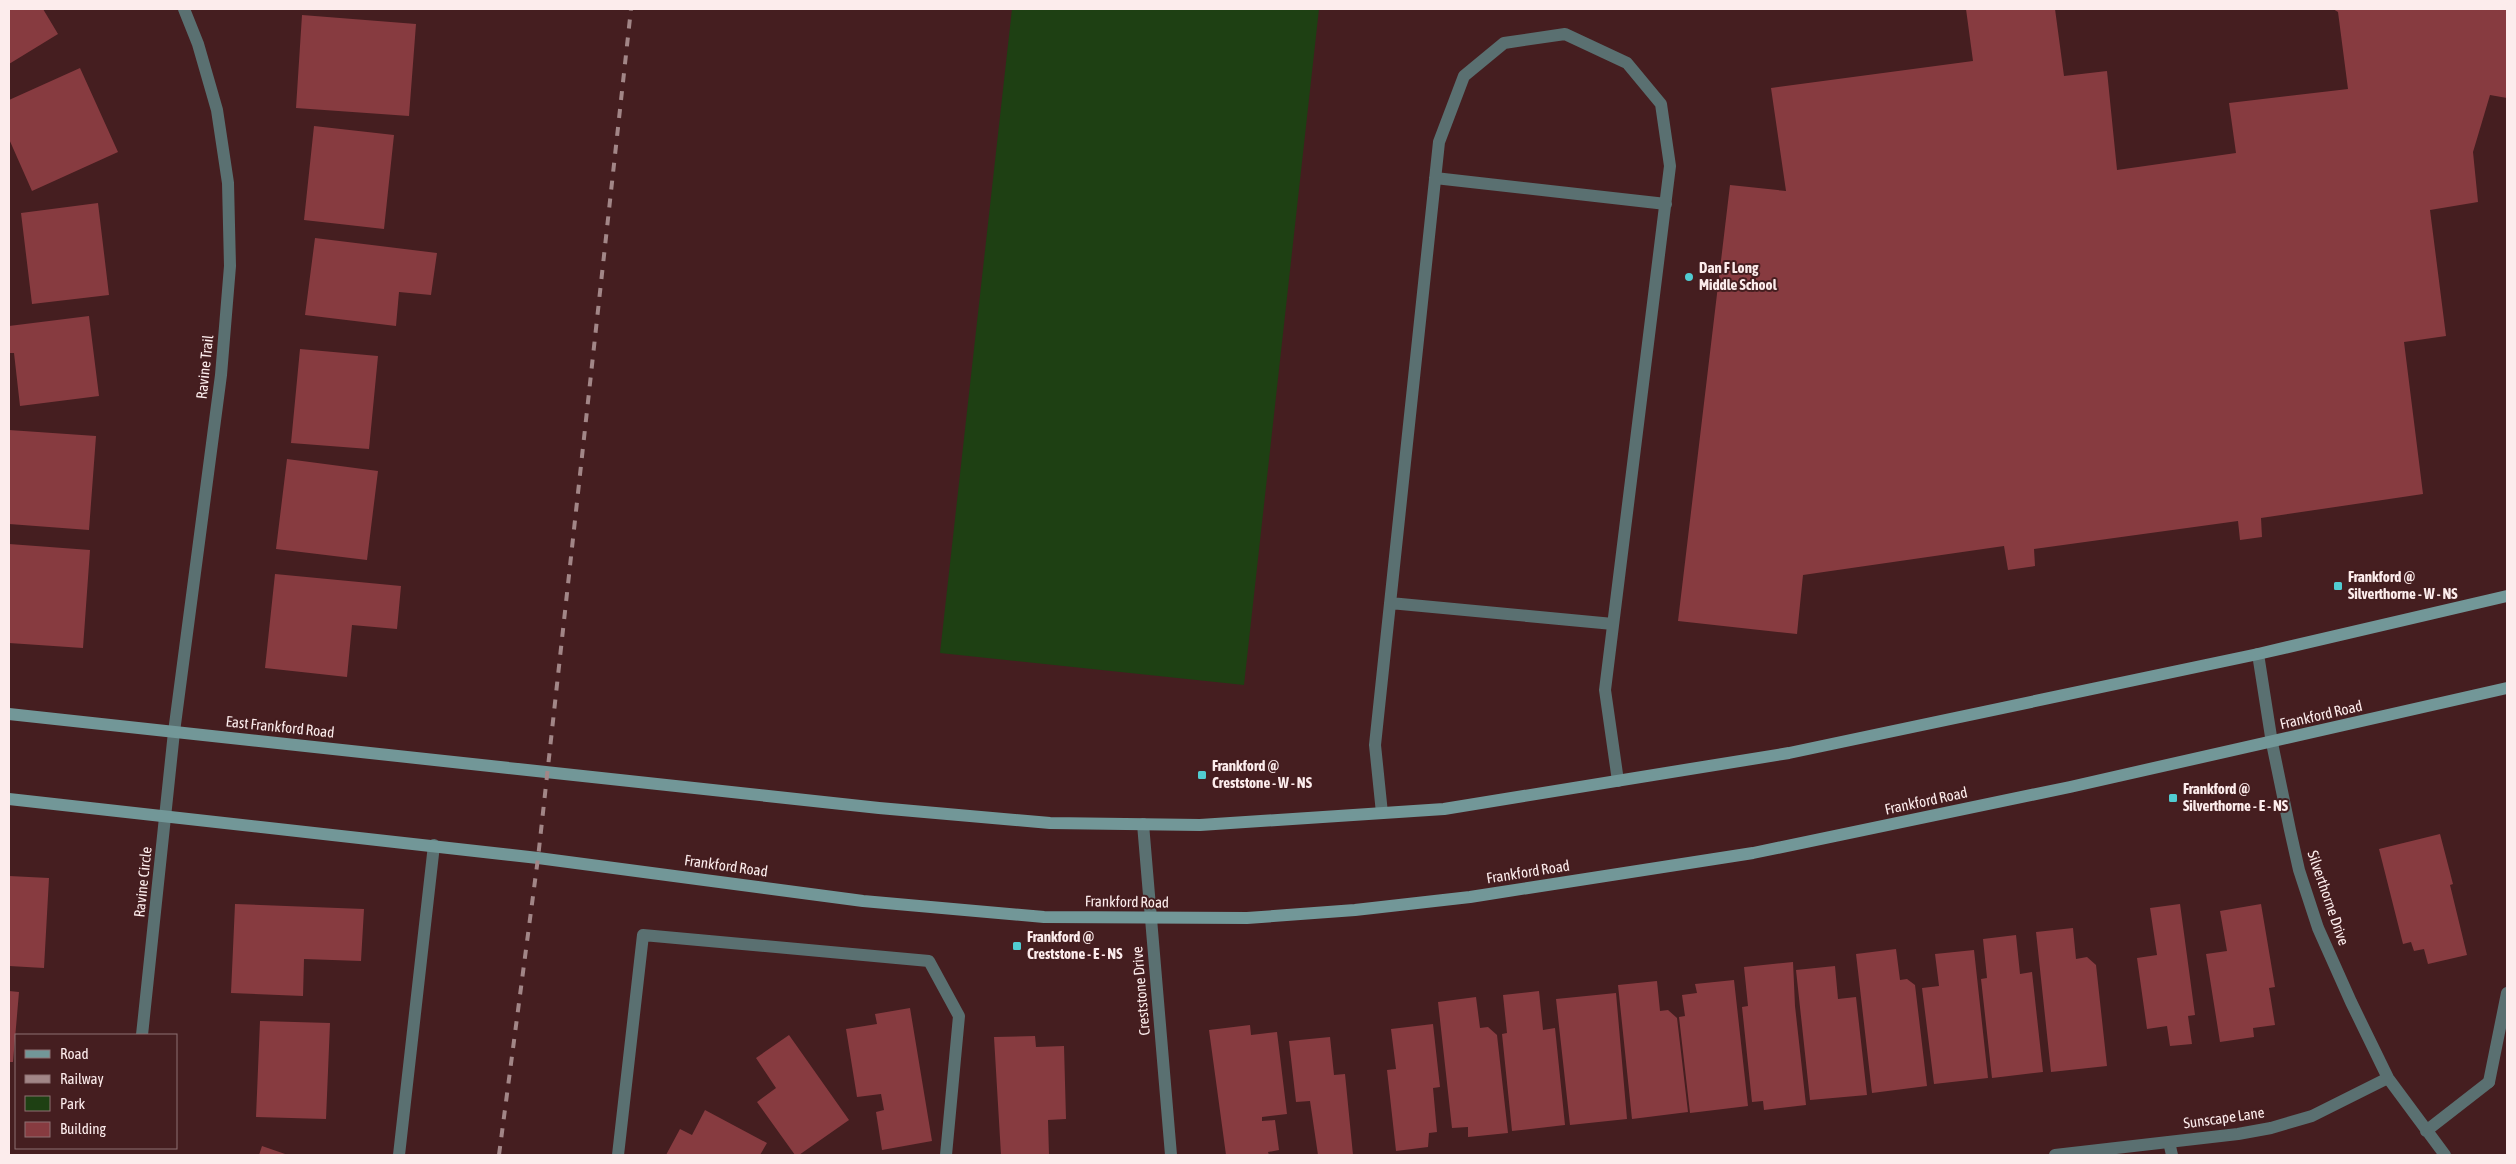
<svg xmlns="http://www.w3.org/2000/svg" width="2516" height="1164" font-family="'Asap Condensed',sans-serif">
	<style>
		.green { fill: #1e4013 }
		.building { fill: #873b40 }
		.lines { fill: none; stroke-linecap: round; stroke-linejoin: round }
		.service { stroke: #5a7071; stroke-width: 12 }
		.minor { stroke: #5a7071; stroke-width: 12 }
		.secondary { stroke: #729798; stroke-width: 12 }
		.rail { stroke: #a28687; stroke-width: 4; stroke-dasharray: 9 9; stroke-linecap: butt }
		.poi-dot { fill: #51ccd1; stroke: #451e20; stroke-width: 2 }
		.labels { text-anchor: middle; stroke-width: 4; stroke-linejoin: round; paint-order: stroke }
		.poi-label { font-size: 15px; font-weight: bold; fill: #fcecec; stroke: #451e20; text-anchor: start }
		.street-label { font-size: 15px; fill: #fcecec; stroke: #451e20 }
	</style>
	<rect width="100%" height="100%" fill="#451e20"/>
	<path class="green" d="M1012,9H1319L1244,685L940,653Z"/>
	<path class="building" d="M9,9H43L58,34L9,64Z
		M1966,9H2055L2064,76L2107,71L2117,170L2236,153L2229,103L2348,89L2338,12L2333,9H2507V98L2490,95L2473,152L2478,202L2430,210L2446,336L2404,342L2423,494L2261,518L2262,537L2240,540L2238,521L2034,549L2035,566L2008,570L2004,546L1803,575L1797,634L1678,621L1730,185L1786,191L1771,88L1973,61Z
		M302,15L416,24L409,116L296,108Z
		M80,68L118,152L32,191L9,139V100Z
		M314,126L394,135L384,229L304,220Z
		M98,203L109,295L32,304L21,213Z
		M315,238L437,253L431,295L399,292L396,326L305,315Z
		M89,316L99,396L20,406L14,353H9V326Z
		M300,349L378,356L369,449L291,443Z
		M9,430L96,436L89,530L9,524Z
		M287,459L378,471L367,560L276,549Z
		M9,544L90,550L83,648L9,643Z
		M275,574L401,586L397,629L352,625L347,677L265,668Z
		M2440,834L2453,884L2450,885L2467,955L2428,964L2424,949L2414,951L2411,942L2403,944L2379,849Z
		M9,876L49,878L44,968L9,966Z
		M235,904L364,909L361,961L304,959L303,996L231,993Z
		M2180,904L2195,1015L2188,1016L2192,1044L2170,1046L2167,1026L2147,1029L2137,958L2157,955L2150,908Z
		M2261,904L2275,987L2269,988L2275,1025L2253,1028L2254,1037L2220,1042L2206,954L2227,951L2220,911Z
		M2073,928L2076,959L2087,957L2096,965L2107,1066L2051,1072L2036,932Z
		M2016,935L2020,974L2032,972L2043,1072L1992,1078L1981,979L1987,978L1983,939Z
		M1896,949L1900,980L1907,979L1915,985L1927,1086L1872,1093L1856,954Z
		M1974,950L1988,1078L1934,1084L1922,988L1939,986L1935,954Z
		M1793,962L1795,1006L1806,1105L1764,1110L1763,1101L1752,1102L1742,1007L1748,1006L1744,967Z
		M1835,966L1838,999L1856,997L1867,1095L1810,1100L1796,970Z
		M1734,980L1748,1106L1690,1113L1679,1017L1685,1016L1682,995L1697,993L1695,984Z
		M1657,981L1660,1011L1668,1010L1677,1018L1688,1112L1632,1119L1618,985Z
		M9,991L19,992L13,1062H9Z
		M1539,991L1543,1030L1555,1028L1565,1125L1512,1131L1502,1034L1507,1033L1503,995Z
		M1616,993L1627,1119L1570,1125L1556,999Z
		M1476,997L1480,1028L1488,1027L1497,1035L1508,1133L1468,1137V1127L1452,1128L1438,1002Z
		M910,1008L932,1141L882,1150L876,1112L884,1110L881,1094L857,1097L846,1029L877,1024L875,1014Z
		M260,1021L330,1023L326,1119L256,1117Z
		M1433,1024L1440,1087L1433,1088L1437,1132L1429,1133L1428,1147L1396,1151L1387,1070L1396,1069L1391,1029Z
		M1250,1025L1251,1035L1277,1032L1287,1114L1262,1117V1121L1275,1120L1279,1150L1268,1152L1269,1155H1226L1209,1030Z
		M789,1035L849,1120L799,1155H795L757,1102L776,1088L756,1058Z
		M1035,1036L1036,1047L1064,1046L1066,1119L1048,1120L1049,1155H1001L994,1037Z
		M1330,1037L1334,1075L1345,1074L1353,1155H1318L1310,1101L1296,1102L1289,1041Z
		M705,1110L767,1143L760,1155H666L680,1129L692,1135Z
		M262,1146L288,1155H259Z"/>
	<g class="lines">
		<path class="service" d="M1435,178L1666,204
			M1390,603L1613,624
			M1382,813L1375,745L1439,142L1464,76L1504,43L1565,34L1627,63L1661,104L1670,166L1605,690L1618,781
			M2489,1082L2507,993
			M2169,1142L2172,1155
			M399,1155L434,845
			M618,1155L643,935L929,961L959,1016L946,1155"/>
		<path class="minor" d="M2258,654L2272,743L2290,830L2299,870L2318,928L2351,1002L2388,1078L2445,1155
			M1143,824L1171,1155
			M142,1035L174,732L221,375L230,266L228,183L217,110L198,44L184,9
			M2426,1131L2489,1082
			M2055,1155L2238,1134L2271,1128L2312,1116L2388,1078"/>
		<path class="secondary" d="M9,714L879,808L1050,823L1200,825L1444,809L1789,753L2258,654L2507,596
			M9,799L538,858L863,901L1044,917L1247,918L1355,910L1470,897L1753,853L2070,787L2507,688"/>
		<path class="rail" d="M499,1155L538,858L631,9"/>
	</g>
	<g class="poi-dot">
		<circle cx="1689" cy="277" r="5"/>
		<rect x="2333" y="581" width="10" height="10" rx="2.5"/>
		<rect x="1197" y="770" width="10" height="10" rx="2.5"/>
		<rect x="2168" y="793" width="10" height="10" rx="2.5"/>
		<rect x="1012" y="941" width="10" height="10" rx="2.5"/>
	</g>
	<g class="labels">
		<g class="poi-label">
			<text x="1699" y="273">Dan F Long<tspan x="1699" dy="17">Middle School</tspan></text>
			<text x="2348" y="582">Frankford @<tspan x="2348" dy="17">Silverthorne - W - NS</tspan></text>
			<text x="1212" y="771">Frankford @<tspan x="1212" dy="17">Creststone - W - NS</tspan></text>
			<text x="2183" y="794">Frankford @<tspan x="2183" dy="17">Silverthorne - E - NS</tspan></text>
			<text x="1027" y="942">Frankford @<tspan x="1027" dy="17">Creststone - E - NS</tspan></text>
		</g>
		<g class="street-label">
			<text transform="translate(205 367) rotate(-84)" y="5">Ravine Trail</text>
			<text transform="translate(2321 715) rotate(-13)" y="5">Frankford Road</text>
			<text transform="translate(280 727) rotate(6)" y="5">East Frankford Road</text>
			<text transform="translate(1926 801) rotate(-12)" y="5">Frankford Road</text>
			<text transform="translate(726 866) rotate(8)" y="5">Frankford Road</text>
			<text transform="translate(1528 872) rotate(-9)" y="5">Frankford Road</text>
			<text transform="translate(143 882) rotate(-84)" y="5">Ravine Circle</text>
			<text transform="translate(2328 898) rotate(71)" y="5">Silverthorne Drive</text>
			<text transform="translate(1127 902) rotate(1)" y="5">Frankford Road</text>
			<text transform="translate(1141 991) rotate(-95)" y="5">Creststone Drive</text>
			<text transform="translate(2224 1118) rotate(-8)" y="5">Sunscape Lane</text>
		</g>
	</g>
	<rect width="2516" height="1164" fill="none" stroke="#fcecec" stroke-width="20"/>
	<rect x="15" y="1034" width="162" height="115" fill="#451e20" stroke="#8e7072"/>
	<rect x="25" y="1050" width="25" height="8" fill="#729798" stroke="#8e7072"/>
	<text x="60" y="1059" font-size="15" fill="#fcecec">Road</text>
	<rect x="25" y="1075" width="25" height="8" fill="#a28687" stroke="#8e7072"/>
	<text x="60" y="1084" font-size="15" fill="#fcecec">Railway</text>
	<rect x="25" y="1096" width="25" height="15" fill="#1e4013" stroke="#8e7072"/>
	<text x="60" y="1109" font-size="15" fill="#fcecec">Park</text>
	<rect x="25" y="1122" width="25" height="15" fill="#873b40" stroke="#8e7072"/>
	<text x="60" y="1134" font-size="15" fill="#fcecec">Building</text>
</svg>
